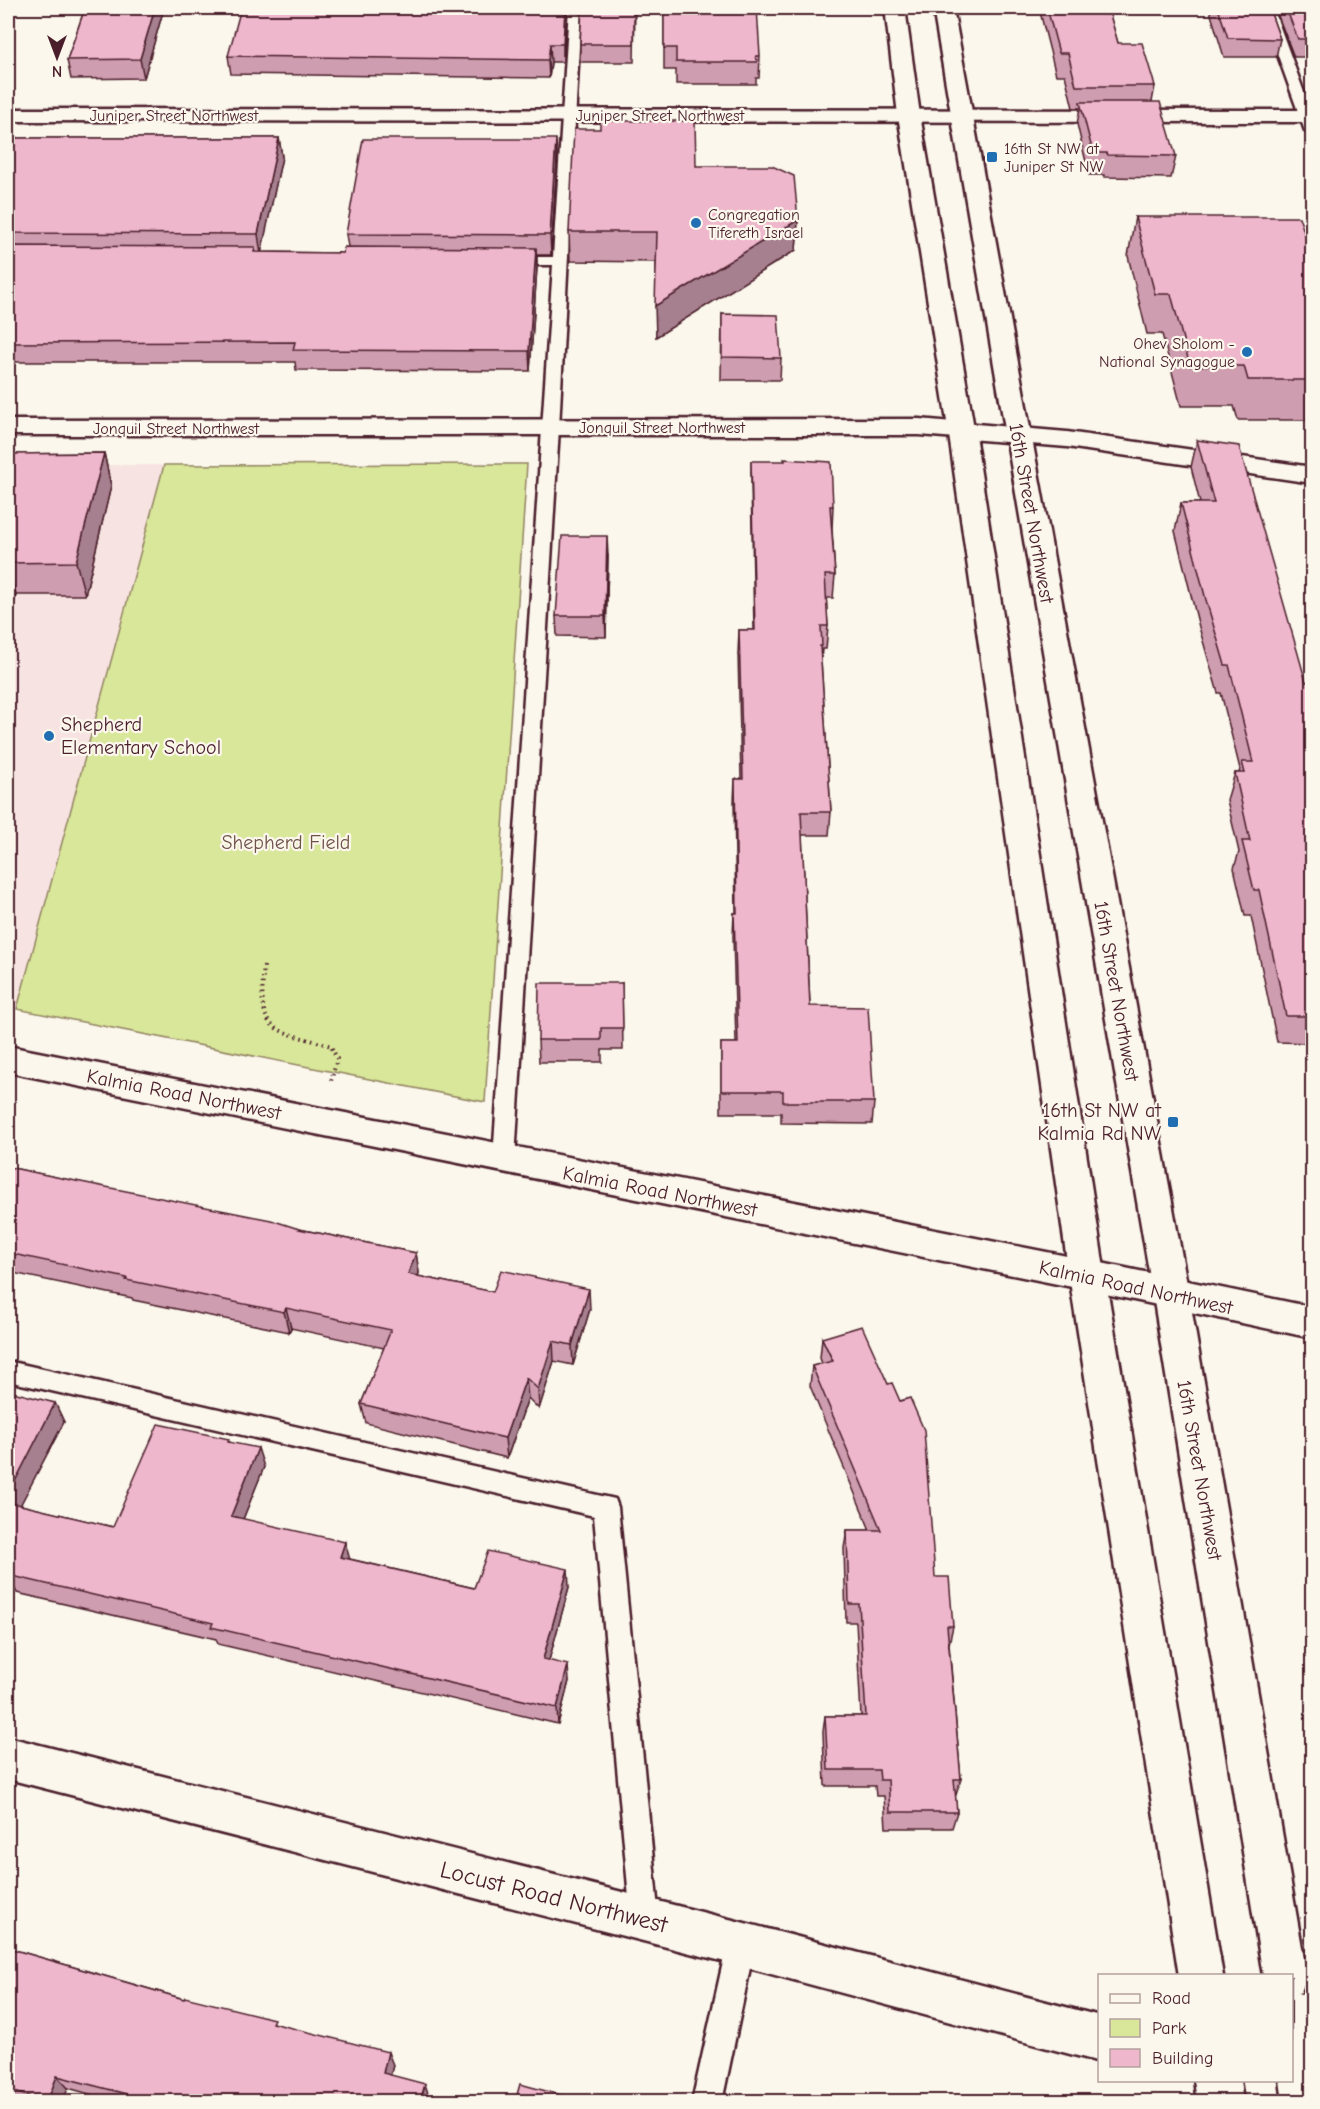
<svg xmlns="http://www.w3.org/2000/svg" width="1320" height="2109" font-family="'Comic Neue',sans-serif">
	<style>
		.built { fill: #f7e4e2 }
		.green { fill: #d9e79a; stroke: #928362; stroke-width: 1.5 }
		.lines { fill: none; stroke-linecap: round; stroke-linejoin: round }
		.lane-casing { stroke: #4a1f2b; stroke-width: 5 }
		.street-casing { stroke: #4a1f2b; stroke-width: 5 }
		.secondary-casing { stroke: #4a1f2b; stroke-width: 5 }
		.primary-casing { stroke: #4a1f2b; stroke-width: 5 }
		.path { stroke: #4a1f2b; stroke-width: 4; stroke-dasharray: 1.5 4; stroke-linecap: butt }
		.lane { fill: #fbf7ec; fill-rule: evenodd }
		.street { fill: #fbf7ec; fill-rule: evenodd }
		.secondary { fill: #fbf7ec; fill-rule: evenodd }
		.primary { fill: #fbf7ec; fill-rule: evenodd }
		.wall { fill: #ce9daf; stroke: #4a1f2b; stroke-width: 1.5 }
		.shaded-wall { fill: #a7808f; stroke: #4a1f2b; stroke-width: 1.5 }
		.building { fill: #efb7cc; stroke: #4a1f2b; stroke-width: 1.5 }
		.poi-dot { fill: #1f6fb2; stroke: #fbf7ec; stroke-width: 2 }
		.labels { text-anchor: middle; stroke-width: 4.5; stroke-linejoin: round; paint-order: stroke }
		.far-street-label { font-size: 16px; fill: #4a1f2b; stroke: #fbf7ec }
		.far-poi-label { font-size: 16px; fill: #4a1f2b; stroke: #fbf7ec; text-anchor: start }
		.street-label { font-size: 20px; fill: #4a1f2b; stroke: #fbf7ec }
		.poi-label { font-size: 20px; fill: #4a1f2b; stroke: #fbf7ec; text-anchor: start }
		.park-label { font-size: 20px; fill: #6e5147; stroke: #fbf7ec }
		.near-street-label { font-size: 24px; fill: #4a1f2b; stroke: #fbf7ec }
	</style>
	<rect width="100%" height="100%" fill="#fbf7ec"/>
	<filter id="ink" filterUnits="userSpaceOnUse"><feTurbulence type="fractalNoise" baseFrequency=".0167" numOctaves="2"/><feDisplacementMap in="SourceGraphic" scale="12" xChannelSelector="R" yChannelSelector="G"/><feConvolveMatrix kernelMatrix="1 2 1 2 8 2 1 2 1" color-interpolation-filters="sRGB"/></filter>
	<g filter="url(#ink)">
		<path class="built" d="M8,465H164L17,1009L8,1007Z"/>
		<path class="green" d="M527,464L485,1102L17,1009L164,465Z"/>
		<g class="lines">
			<defs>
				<path id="lane" d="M569,8H581L559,428L515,1159L512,1165L504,1168L496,1165L493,1159L553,265H509L502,261L509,257H553Z
					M1261,8H1273L1312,114V135L1305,131Z
					M8,1361L615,1499L618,1507L659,1920L655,1930L645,1934L635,1930L631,1920L594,1516L8,1381Z
					M741,1930L751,1934L755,1944L722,2102H692L727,1944L731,1934Z"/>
				<path id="street" d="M8,109L1312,110V122L8,121Z
					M919,419L1067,432L1312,467V483L1067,447L919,435H8V420Z
					M8,1737L741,1922L1100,2016V2062L741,1966L8,1779Z"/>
				<path id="secondary" d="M8,1046L1087,1260L1312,1307V1338L1087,1290L8,1072Z"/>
				<path id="primary" d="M885,8H905L920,115L974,428L1105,1275L1223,1976H1179L1069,1275L948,428L898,115Z
					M933,8H953L1189,1295L1307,1976L1301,1992L1298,1993L1308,1997L1312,2008V2102H1283L1280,2080H1292V1976H1263L1153,1295Z
					M1194,2080H1240L1243,2102H1197Z"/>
			</defs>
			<use href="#lane" class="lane-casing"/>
			<use href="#street" class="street-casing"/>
			<use href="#secondary" class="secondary-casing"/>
			<use href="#primary" class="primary-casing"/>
			<path class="path" d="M264,966C257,1036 272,1028 331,1046L337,1059L331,1081"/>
			<use href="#lane" class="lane"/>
			<use href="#street" class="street"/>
			<use href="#secondary" class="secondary"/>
			<use href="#primary" class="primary"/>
		</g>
		<path class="wall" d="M85,8H164L144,78L71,79L67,60Z
			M567,8L563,62H551L549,78L231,74L228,56Z
			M635,8L634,62H580V44Z
			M664,8L760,56L759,78H756V84H676V70H664Z
			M1039,8H1108L1118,43L1155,86L1152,102L1176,156L1171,178L1104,177V175H1089L1077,124L1080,108H1073L1065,75H1056Z
			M1209,8H1269L1280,39L1276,57H1224Z
			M1275,8H1312V57H1294Z
			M600,129L696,166L798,220L796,250L656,337V262L570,261L569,232Z
			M8,138H279L282,157L261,252L343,253L348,247L346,234L557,158L551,255H537V267L530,371L296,370L295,362H8Z
			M1135,217L1312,255V420H1238L1234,406H1181L1162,334H1147L1128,256Z
			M722,314L781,358L780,380H721Z
			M1197,440L1306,682L1312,684V1043L1277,1042L1251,916H1245L1234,868L1239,852L1227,800L1235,773H1239L1240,769L1221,693H1218L1199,627L1175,531L1181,503H1200L1191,467Z
			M104,453L111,486L85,595H16L9,621H8V454Z
			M751,461L833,506L832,529L835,575L833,598H826L828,626L826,649H822L821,661L831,812L829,835H802L810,1006L874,1102L872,1124L781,1123V1113H721V1043H736L733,936L734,913H736L734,802L735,779H741L738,653L739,630H754L751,484Z
			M608,556L606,637L557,636L556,616Z
			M622,983L623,1050H602V1062H539L538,1040Z
			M8,1167L299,1229L416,1253L419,1273L418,1276L493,1292L590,1309L573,1365L554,1361L539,1409L528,1398L507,1458L366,1423L361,1404L384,1348L291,1328L289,1332L133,1300L132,1298L8,1272Z
			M822,1338L935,1577L953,1626L949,1644L961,1779L956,1795H955L957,1812L952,1828H886L884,1796H876L875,1786H825L823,1732L825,1716H861L856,1622H846L844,1548L847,1530H870L810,1386L812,1366L822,1364L820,1358Z
			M8,1395L55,1403L64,1422L20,1505L113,1527L230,1442L264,1467L243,1519L350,1559L474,1588L569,1587L549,1660L569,1681L558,1724L218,1644L216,1639L17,1593L15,1589L8,1587Z
			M8,1948L184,1999L276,2024L393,2065L390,2075L429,2096L428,2102H118L68,2088L63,2102H16L8,2099Z"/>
		<path class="shaded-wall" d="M155,8H164L144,78L140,59Z
			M565,8H567L563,62V44Z
			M550,44L551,62L549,78L548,60Z
			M279,138L282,157L261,254L258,234Z
			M556,139L557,158L551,255L550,235Z
			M798,220L796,250L656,337L655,306Z
			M536,248L537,267L530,371L529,351Z
			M104,453L111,486L85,595L76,562Z
			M607,536L608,556L606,637L605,616Z
			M8,565L16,595L9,621L8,615Z
			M416,1253L419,1273L411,1294L408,1274Z
			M589,1289L590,1309L573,1365L572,1345Z
			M286,1308L291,1328L289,1332L284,1312Z
			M553,1341L554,1361L539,1409L538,1389Z
			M526,1378L528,1398L507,1458L505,1438Z
			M55,1403L64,1422L13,1519L8,1508V1495Z
			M258,1448L264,1467L237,1534L231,1516Z
			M345,1542L350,1560L340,1557Z
			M568,1569L569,1587L545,1675L543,1659Z
			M568,1665L569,1681L558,1724L557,1708Z
			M388,2052L393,2065L388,2086L383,2073Z
			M57,2076L68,2088L63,2102H47Z
			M425,2084L429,2096L428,2102H420Z"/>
		<path class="building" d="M85,8H155L140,59L67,60Z
			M241,8H565L563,44H550L548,60L228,56Z
			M582,8H634V44H580Z
			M664,8H757L760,56H756L757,62H676V48H664Z
			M1047,8H1108L1118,43H1142L1155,86H1076L1068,53H1059Z
			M1218,8H1269L1280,39L1228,38Z
			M1286,8H1312V39H1298Z
			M1080,102H1160L1176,156L1108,155L1107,153H1093Z
			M600,121H695L696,166H772L794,176L798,220L655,306L657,232H569L574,129H600Z
			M8,138H279L258,234L8,233Z
			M363,139H556L550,235L346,234Z
			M1135,217H1299L1312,255V380H1248L1244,366H1190L1171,294H1155Z
			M8,246L255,247L254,252L343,253L344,247L536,248L529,351L293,350L295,342L8,343Z
			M722,314L778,315L781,358L722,357Z
			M1197,440L1239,446L1306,682H1312V1016H1286L1259,890H1254L1242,841H1250L1235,773H1245L1242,762H1253L1229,665H1225L1206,600L1181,503H1214Z
			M104,453L76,562L8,563V454Z
			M784,459L831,462L833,506H830L835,575H825L828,626H821L822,646H820L831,812H801L810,1006L868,1007L874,1102H783V1091H721V1043H738L734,913H737L735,779H743L739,630H755L751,461H785Z
			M562,536H607L605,616H556Z
			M539,983H622L623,1028H601V1040H538Z
			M8,1167L56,1177L271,1220L299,1229L416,1253L408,1274L493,1292L501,1270L589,1289L572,1345L553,1341L538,1389L526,1378L505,1438L361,1404L391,1330L286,1308L284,1312L126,1280L127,1278L8,1253Z
			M862,1326L888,1384L892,1383L900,1401L910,1398L924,1430L935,1577H949L953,1626H947L961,1779H954L957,1812H890L888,1780H880L879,1770H828L825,1716H866L859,1604H849L847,1530H881L812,1366L833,1361L822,1338Z
			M9,1391L55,1403L8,1495V1395Z
			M158,1424L229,1439L228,1442L258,1448L231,1516L345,1542L340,1557L474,1588L488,1551L568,1569L543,1659L568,1665L557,1708L211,1627L213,1623L8,1575L9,1572H8V1502L113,1527Z
			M8,1948L184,1999L185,1997L274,2019L272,2023L388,2052L383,2073L425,2084L420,2102H145L146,2099L57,2076L47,2102L8,2090Z
			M520,2084L587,2102H515Z"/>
	</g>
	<g class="poi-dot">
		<rect x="986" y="151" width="12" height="12" rx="3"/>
		<circle cx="696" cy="223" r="6"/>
		<circle cx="1247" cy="352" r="6"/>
		<circle cx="49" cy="736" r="6"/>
		<rect x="1167" y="1116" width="12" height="12" rx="3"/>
	</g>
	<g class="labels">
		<g class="far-street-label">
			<text x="174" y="121">Juniper Street Northwest</text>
			<text x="660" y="121">Juniper Street Northwest</text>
			<text x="662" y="433">Jonquil Street Northwest</text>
			<text x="176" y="434">Jonquil Street Northwest</text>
		</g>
		<g class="far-poi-label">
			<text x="1004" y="154">16th St NW at<tspan x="1004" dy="18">Juniper St NW</tspan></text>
			<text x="708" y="220">Congregation<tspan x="708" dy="18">Tifereth Israel</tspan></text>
			<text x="1235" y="349" text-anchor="end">Ohev Sholom -<tspan x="1235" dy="18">National Synagogue</tspan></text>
		</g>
		<g class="street-label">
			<text transform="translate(1032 513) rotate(80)" y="7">16th Street Northwest</text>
			<text transform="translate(1117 991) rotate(80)" y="7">16th Street Northwest</text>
			<text transform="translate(184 1094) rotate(11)" y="7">Kalmia Road Northwest</text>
			<text transform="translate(660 1191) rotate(11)" y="7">Kalmia Road Northwest</text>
			<text transform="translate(1136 1287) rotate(12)" y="7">Kalmia Road Northwest</text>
			<text transform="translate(1200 1470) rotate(80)" y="7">16th Street Northwest</text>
		</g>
		<g class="poi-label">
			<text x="61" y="731">Shepherd<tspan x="61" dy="23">Elementary School</tspan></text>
			<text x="1161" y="1117" text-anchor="end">16th St NW at<tspan x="1161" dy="23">Kalmia Rd NW</tspan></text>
		</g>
		<g class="park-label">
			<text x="286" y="849">Shepherd Field</text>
		</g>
		<g class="near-street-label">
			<text transform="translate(554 1897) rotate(14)" y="8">Locust Road Northwest</text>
		</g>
	</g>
	<rect width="1320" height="2109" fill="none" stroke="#fbf7ec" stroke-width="30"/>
	<rect x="15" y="15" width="1290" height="2079" fill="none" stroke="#4a1f2b" stroke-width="2" filter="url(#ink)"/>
	<rect x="1098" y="1974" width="195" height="108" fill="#fbf7ec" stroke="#b4a19f" stroke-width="1.5"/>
	<rect x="1110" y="1994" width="30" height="9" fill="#fbf7ec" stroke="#b4a19f" stroke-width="1.5"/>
	<text x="1152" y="2004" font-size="18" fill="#4a1f2b">Road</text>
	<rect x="1110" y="2019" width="30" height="18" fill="#d9e79a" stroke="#b4a19f" stroke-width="1.5"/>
	<text x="1152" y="2034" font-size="18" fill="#4a1f2b">Park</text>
	<rect x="1110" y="2049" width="30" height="18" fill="#efb7cc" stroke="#b4a19f" stroke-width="1.5"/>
	<text x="1152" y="2064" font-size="18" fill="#4a1f2b">Building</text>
	<g transform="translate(57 57) rotate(180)" stroke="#fbf7ec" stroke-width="4.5" paint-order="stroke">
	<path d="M0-4.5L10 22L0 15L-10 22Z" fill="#4a1f2b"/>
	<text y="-9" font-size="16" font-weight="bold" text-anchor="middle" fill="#4a1f2b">N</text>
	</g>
</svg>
